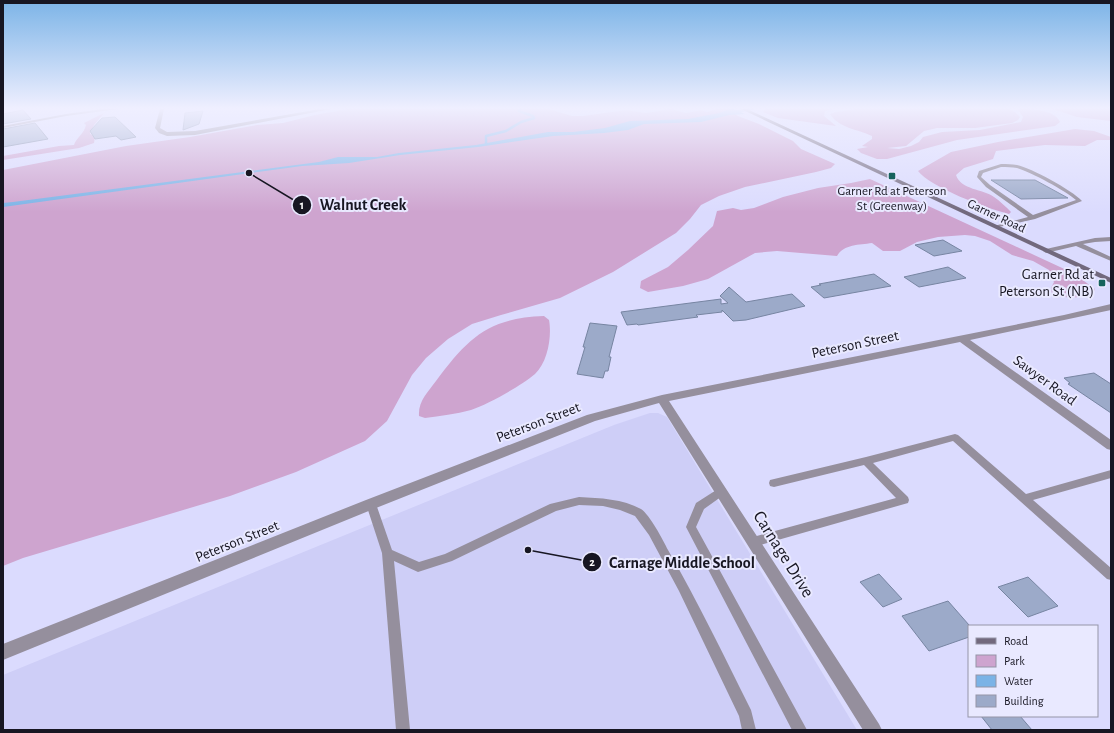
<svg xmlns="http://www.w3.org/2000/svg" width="1114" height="733" font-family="'Alegreya Sans',sans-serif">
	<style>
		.built { fill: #cecef7 }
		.green { fill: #cea4cf }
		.water { fill: #7bb3e6 }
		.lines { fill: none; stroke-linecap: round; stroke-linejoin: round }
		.stream { stroke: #7bb3e6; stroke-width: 2.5 }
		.building { fill: #9caac9; stroke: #7785a2 }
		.service { fill: #958f9d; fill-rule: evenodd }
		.minor { fill: #958f9d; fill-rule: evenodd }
		.secondary { fill: #72697d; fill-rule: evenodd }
		.poi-dot { fill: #16635d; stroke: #e9e9ff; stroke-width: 1.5 }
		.labels { text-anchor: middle; stroke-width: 4; stroke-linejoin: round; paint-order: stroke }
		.far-poi-label { font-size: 13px; fill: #171622; stroke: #e9e9ff }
		.far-street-label { font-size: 13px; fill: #171622; stroke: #e9e9ff }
		.poi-label { font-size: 15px; fill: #171622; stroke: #e9e9ff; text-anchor: end }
		.street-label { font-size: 15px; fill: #171622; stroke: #e9e9ff }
		.near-street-label { font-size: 18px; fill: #171622; stroke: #e9e9ff }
		.leader { fill: none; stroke: #171622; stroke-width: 1.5 }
		.callout-dot { fill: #171622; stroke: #e9e9ff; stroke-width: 1.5 }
		.mark-label { font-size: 12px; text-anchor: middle; font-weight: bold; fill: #fff }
		.callout-label { font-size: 16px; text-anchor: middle; font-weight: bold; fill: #171622; stroke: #e9e9ff; stroke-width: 4; stroke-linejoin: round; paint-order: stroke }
	</style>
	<rect width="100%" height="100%" fill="#dbdbfe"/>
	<path class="built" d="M650,413H658L667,417L857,730H3V675L614,425Z"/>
	<path class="green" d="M348,109H549L572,116H583L626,110L646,113L671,109L686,113L701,110L707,112L717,109H728L738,116L759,124L793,141L801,149L835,164L831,168L816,172L745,187L719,196L701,205L690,219L676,233L613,272L560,298L501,315L472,324L448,339L426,358L412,375L387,421L365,441L296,472L230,496L23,558L3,566V170L126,146L190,137L257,125L283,123L315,115Z
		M765,109H832L825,111L824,116L836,126L778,118L763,112Z
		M857,109H1009L1015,112L1020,117L1018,120L1012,123L975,128H937L924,131L906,146L887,148L899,149L911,146L919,142L923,137L942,132L980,130L1021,122L1023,117L1018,109C1029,109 1055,109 1060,122L1055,126L957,140L887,159H877L861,153L857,149L868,147L862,146L872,139V136C857,129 839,128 830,114L836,112Z
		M1053,109H1110L1111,121L1077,117Z
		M104,113L94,125L90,134L95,136L94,143L79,148L3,160V156L59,146L74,145C76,138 84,134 86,125L84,123Z
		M1075,129L1094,131L1111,137V140H1097L1085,146L1045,145L996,151L993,159L964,168L956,175C961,190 983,189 994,197C1000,201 1006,207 1011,212L1009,214C988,209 930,187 918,171L951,152L998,142Z
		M870,179L1073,273L1095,289L1093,294C1077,298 1068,299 1052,294L1051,288L1054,282L1051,277L1049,270L1033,261L1012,255L990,241L975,236L965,235L938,237L917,242L900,251H883L872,243C859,245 844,244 837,256L777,251L755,253L708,279L683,286L648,292L640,288L641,281L668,267L688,250L713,226L717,211L733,208L741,210L754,208L783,197L818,188L851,183Z
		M544,316L549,320C552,336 548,362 535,374C521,386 488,404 471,410C456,414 440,416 425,418L419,416C418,401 428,392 436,381C468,338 488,318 544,316Z"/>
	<path class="water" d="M730,109H734L745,114L729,115L701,122L644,124L628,130L604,133L553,136L478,147L400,155L349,163L302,166L3,207V203L13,202C115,189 217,175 319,162L338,157H377L399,153L476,145L548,132H573L605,128L630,121L688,119L719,113Z"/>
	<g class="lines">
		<path class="stream" d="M733,112L752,109
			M486,144V136L506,131L521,122L534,118L533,116L519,111L520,109"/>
	</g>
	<path class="building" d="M23,110L31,119L3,124V114Z
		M203,111L199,124L183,130L185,113Z
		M115,117L136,137L121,140L116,136L95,139L90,131L102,118Z
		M35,123L48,139L3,147V129Z
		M991,180H1035L1068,198L1021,199Z
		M943,240L962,251L934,256L915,245Z
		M948,267L966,278L919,287L904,277Z
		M874,274L891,286L824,298L811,287L821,285L819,284Z
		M729,287L746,302L792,294L805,306L746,320L733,321L722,310V312L696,315L698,317L638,325L637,324L627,325L621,312L721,299V304L728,303L720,296Z
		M590,323L617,326L609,357H611L608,371H605L603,378L577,374L585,347H583Z
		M1094,373L1111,384V413L1068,384L1070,383L1064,378Z
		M879,574L902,599L883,607L860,582Z
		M1028,577L1058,606L1028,617L998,587Z
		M948,601L969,625V637L929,651L902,616Z
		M981,716H1020L1032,730H992Z"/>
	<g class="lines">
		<path class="service" d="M1001,164C1007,164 1012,164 1017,165C1031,168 1072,190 1082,201L1035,219L994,228V226L1028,217L986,187L977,177L979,171ZM1001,167C1007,167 1012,167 1017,168C1031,172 1066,191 1076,200L1033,215L990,185L981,177L983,173Z
			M1111,237V241L1095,242L1083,244L1111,257V261L1076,246L1046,253L1043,251L1046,249L1095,238Z
			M955,434L958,435L1026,494L1111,470V478L1033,500L1111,568V580L1107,579L953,441L873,463L908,497L909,500L908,503L753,547L749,545L748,542L749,539L753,537L896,498L864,465L774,487L770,486L769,483L770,480L866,457Z
			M721,487L725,488L726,491L725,494L704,509L696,527L807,730H792L686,527L696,503Z
			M579,497C600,498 623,499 641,509C650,515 663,540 668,550C698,602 724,656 751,710L756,730H742L739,716L679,591L649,535L635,516L620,510L603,506L579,505L556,511L452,561L418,572L394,561L410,730H396L382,553L366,504L367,501L371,500L375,501L376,504L392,550L419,562L445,554L550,504Z"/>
		<path class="minor" d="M103,109H118L66,116L3,128V126L66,114Z
			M160,109H164L160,128L167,132L195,131L320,109H331L195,135L167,136L159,133L155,128Z
			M1111,304V310L970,340L1111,440V450L1107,449L960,342L669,401L879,724L882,730H863L659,403L595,421L376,508L3,660V644L366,500L587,415L662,395L1064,315Z"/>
		<path class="secondary" d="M741,109H747L1111,278V283Z"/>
	</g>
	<linearGradient id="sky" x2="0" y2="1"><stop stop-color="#7cb4e7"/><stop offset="0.51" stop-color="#efefff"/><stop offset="1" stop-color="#efefff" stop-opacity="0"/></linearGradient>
	<rect width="1114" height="212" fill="url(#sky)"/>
	<g class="poi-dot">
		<rect x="888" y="172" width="8" height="8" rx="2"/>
		<rect x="1098" y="279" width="8" height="8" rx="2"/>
	</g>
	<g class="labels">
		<g class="far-poi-label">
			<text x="892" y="195">Garner Rd at Peterson<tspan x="892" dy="15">St (Greenway)</tspan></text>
		</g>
		<g class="far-street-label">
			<text transform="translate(997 215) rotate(25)" y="5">Garner Road</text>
		</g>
		<g class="poi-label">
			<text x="1094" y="279">Garner Rd at<tspan x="1094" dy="17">Peterson St (NB)</tspan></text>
		</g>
		<g class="street-label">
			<text transform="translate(855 344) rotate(-12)" y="5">Peterson Street</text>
			<text transform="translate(1045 380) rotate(36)" y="5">Sawyer Road</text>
			<text transform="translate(538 422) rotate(-21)" y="5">Peterson Street</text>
			<text transform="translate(237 541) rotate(-22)" y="5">Peterson Street</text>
		</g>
		<g class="near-street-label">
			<text transform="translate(784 554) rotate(58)" y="6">Carnage Drive</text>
		</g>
	</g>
	<path class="leader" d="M249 173L302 205M528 550L592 562"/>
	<g class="callout-dot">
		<circle cx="249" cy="173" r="4"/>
		<circle cx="528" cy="550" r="4"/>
		<circle cx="302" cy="205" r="10"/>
		<circle cx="592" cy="562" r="10"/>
	</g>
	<g class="mark-label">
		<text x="302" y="209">1</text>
		<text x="592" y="566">2</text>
	</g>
	<g class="callout-label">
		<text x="363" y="210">Walnut Creek</text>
		<text x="682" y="568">Carnage Middle School</text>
	</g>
	<rect width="1114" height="733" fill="none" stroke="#171622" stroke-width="8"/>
	<rect x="968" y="625" width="130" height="92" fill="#e9e9ff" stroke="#9595a7"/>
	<rect x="976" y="638" width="20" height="6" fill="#72697d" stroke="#9595a7"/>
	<text x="1004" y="645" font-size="12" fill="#171622">Road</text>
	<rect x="976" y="655" width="20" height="12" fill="#cea4cf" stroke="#9595a7"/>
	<text x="1004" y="665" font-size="12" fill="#171622">Park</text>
	<rect x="976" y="675" width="20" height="12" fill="#7bb3e6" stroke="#9595a7"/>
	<text x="1004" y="685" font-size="12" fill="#171622">Water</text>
	<rect x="976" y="695" width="20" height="12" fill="#9caac9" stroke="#9595a7"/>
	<text x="1004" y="705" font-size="12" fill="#171622">Building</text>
</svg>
